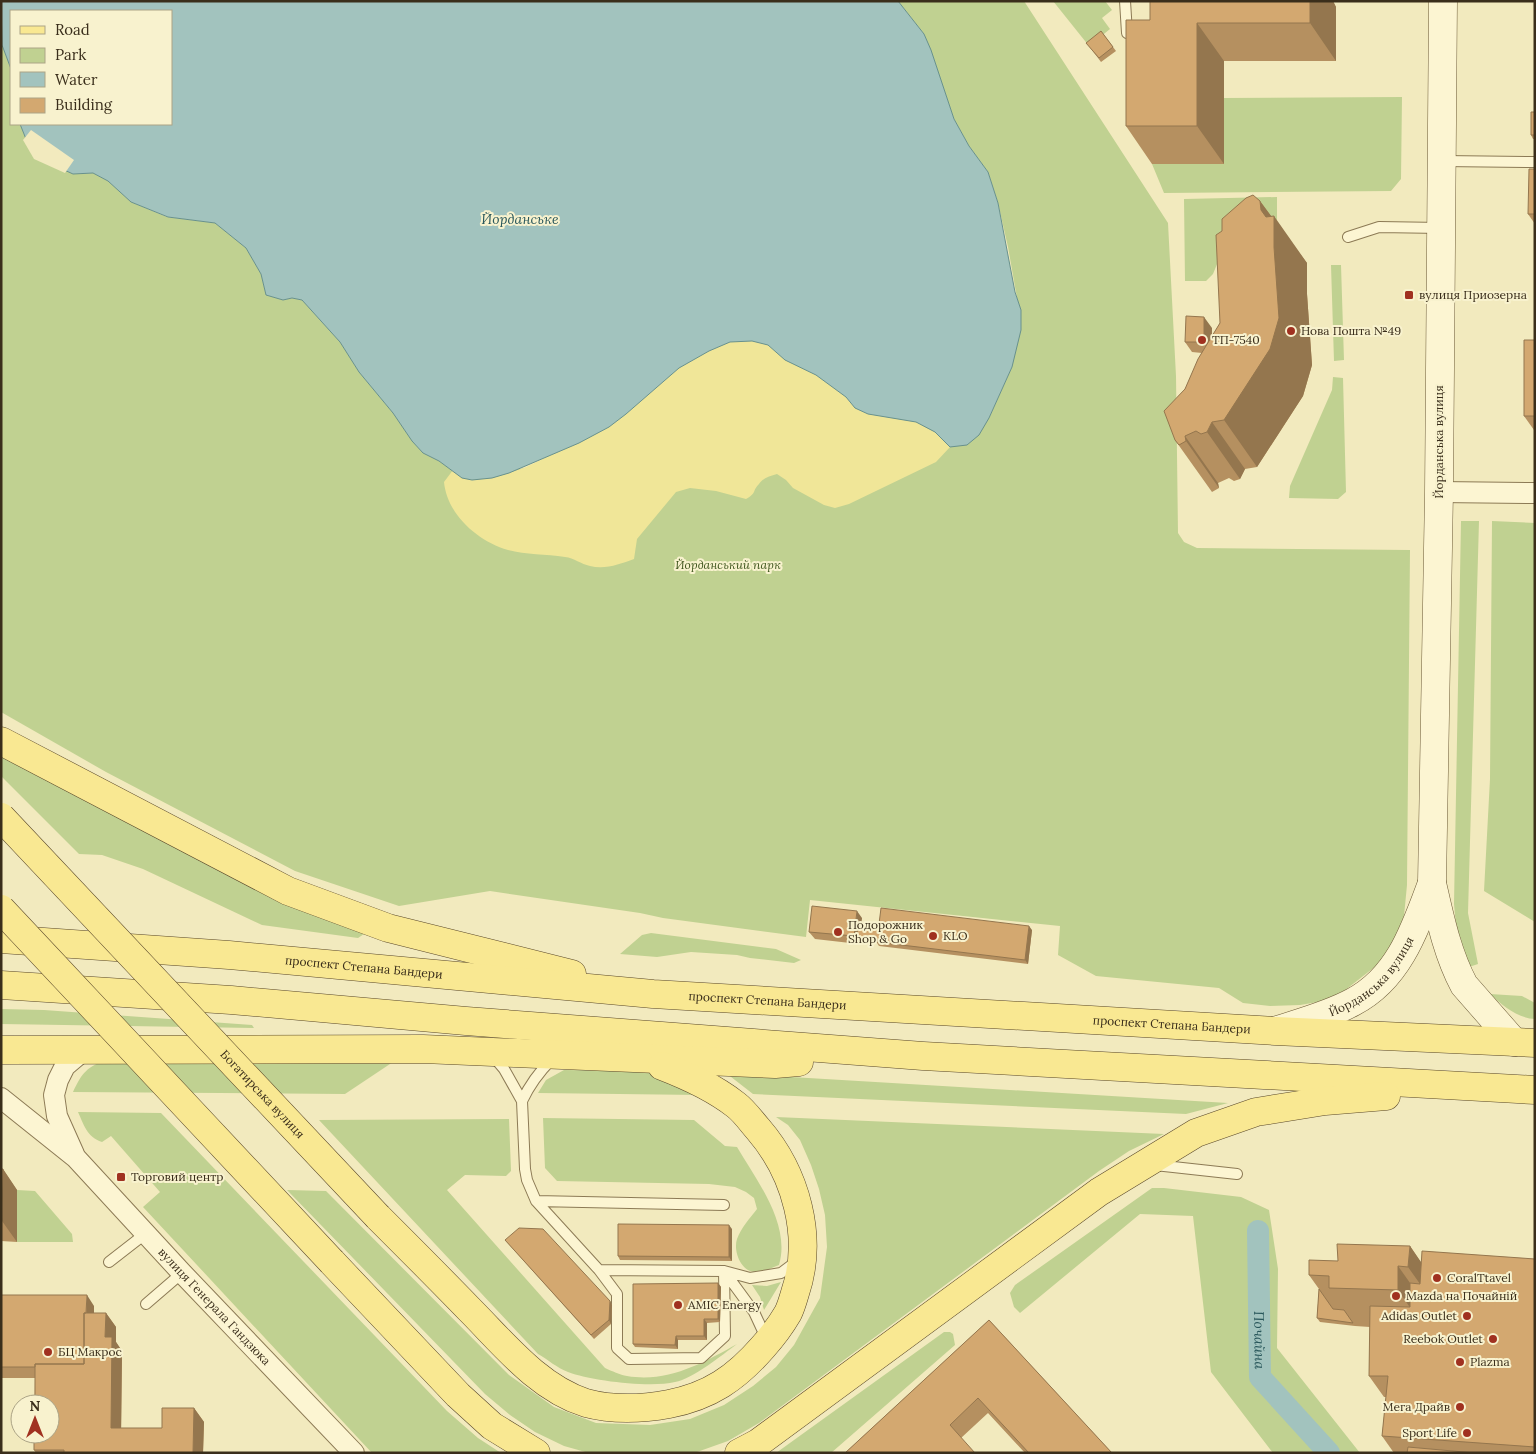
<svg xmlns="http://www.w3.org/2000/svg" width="1536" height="1454" font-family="Lora,serif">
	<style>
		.green { fill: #c0d191 }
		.sand { fill: #f0e698 }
		.water { fill: #a2c3be; stroke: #68918d }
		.pier { fill: #f2eabe }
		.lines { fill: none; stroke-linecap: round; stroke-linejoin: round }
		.canal { stroke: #a2c3be; stroke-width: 22 }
		.service-casing { stroke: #8c7a55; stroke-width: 12 }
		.minor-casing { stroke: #8c7a55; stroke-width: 22 }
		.secondary-casing { stroke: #6d5b38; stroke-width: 29 }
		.primary-casing { stroke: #59472a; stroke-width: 29 }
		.service { stroke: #fcf5d2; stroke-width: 10 }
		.minor { stroke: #fcf5d2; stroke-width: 20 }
		.secondary { stroke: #fcf5d2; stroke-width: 28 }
		.primary { stroke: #f9e892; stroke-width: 28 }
		.primary-bridge-casing { stroke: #59472a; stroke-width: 29; stroke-linecap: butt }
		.primary-bridge { stroke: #f9e892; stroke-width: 28 }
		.wall { fill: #b59060 }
		.shaded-wall { fill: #94764e }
		.building { fill: #d3a870; stroke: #94764e }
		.poi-dot { fill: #a03120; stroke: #f8f2ce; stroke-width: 2 }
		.labels { text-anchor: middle; stroke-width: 4; stroke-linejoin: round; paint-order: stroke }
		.poi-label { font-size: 12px; fill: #3a2e1b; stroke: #f8f2ce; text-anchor: start }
		.street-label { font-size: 12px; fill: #3a2e1b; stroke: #f8f2ce }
		.park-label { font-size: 12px; font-style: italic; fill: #425820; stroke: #f8f2ce }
		.water-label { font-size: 14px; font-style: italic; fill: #29575b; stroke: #f8f2ce }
	</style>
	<rect width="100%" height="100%" fill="#f2eabe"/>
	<path class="green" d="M898,1H1024L1168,223L1176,376L1178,533L1184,542L1197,548L1410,550L1407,885L1404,916L1394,943L1381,962L1344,991L1324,1001L1300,1005L1270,1006L1243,1003L1219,988L1096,976L1058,955L1060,926L810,900L806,937L663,918L640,913L490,891L399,906L295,871L106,772L1,712V35L2,45L11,69V124H20L30,149L73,174L93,173L108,181L131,202L167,217L215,223L246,248L261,274L266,295L283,300L292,298L302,300L340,342L359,372L393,413L412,441L423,453L439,461L462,478L868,414L916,422L989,418L1012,367L1017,298L1008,247L998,203L988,172L969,146L954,119L924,34Z
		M1053,1H1105L1112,10L1102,18L1110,29L1089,46Z
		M1402,97L1401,179L1391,191L1164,193L1152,164H1224V98Z
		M1277,197V220L1228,237L1213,274L1206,281H1185L1184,199Z
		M1331,265H1341L1344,360L1334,361Z
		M1333,377L1343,378L1346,492L1338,499L1289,498L1290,486L1332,390Z
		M1461,521H1479L1468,913L1478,964L1469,967L1456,926L1454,904Z
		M1492,521L1535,523V922L1484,891L1490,779Z
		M1,750L283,904L367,932L358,938L262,925L143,869L102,855L79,854L1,776Z
		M651,933L776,949L801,960L794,963L750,958L737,955L691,952L657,957L620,954L642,935Z
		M1490,994L1522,996L1535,1003V1019C1517,1018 1502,1005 1490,994Z
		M1,1009L44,1010L252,1025L254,1028L1,1024Z
		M108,1060L393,1062L345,1094L73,1092C82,1073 87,1066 108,1060Z
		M564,1070L648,1071L700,1095L538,1093L546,1080Z
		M726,1073L1228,1103L1186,1114L753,1094Z
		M78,1112L161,1113L447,1411L478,1438L501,1453H372L143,1207L160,1192L111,1136L102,1142C87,1137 84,1125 78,1112Z
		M776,1117L1164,1134L1129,1151L1099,1171L759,1423L728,1441L697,1452L589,1453L564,1446L535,1432L510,1415L485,1394L287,1190L326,1191L509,1375L554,1407L596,1423L650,1425L690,1419L724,1405L753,1386L776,1367L794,1345L820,1298L827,1247L825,1215L819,1189L811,1165L800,1140L788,1125Z
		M543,1118L694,1120L725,1146L737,1147C757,1181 791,1224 779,1265C771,1268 765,1272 756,1272C741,1272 733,1251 737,1239C741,1228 750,1218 757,1209L754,1198L746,1192L735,1187L709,1184L557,1181L545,1168Z
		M509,1119L511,1171L506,1176L465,1175L447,1190L605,1368C612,1371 620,1375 627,1376C668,1383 703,1363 737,1344C722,1355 693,1379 675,1382C651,1388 591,1381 568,1372C557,1368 547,1359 538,1354L319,1120Z
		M1152,1188H1164L1241,1197L1269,1210L1278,1269L1277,1348L1360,1453H1273L1211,1372L1193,1216L1140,1214L1020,1313L1014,1307L1010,1293L1015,1285Z
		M17,1190L35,1191L72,1234L73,1242H17Z
		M781,1282L764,1310L760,1297L752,1285L767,1286Z
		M944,1332H950L953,1334L955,1345L831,1453H776Z"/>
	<path class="sand" d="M752,341L768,345L785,360L816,375L846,397L855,408L868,414L916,422L935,432L950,447L936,462L849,504L835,508L824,505L793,488L786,480L777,474C770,476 763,478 759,484C752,491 757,493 746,499L716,491L690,488L676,492L637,539L634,559C620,564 605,570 590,566C581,564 574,558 565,557C546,554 526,555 508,550C477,541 447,514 444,482L453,470L462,478H492L524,468L609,427L626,414L679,368L709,351L730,342Z"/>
	<path class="water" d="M1,1H898L924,34L931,50L954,119L969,146L988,172L998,203L1015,292L1021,310V330L1012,367L989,418L979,435L967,445L950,447L935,432L916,422L868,414L855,408L846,397L816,375L785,360L768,345L752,341L730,342L709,351L679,368L626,414L609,427L579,443L509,473L492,478L472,480L462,478L439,461L423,453L412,441L393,413L359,372L340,342L302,300L292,298L283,300L266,295L261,274L246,248L215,223L168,217L131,202L108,181L93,173L73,174L36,157L30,149L20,124H171V11H11V69L2,45Z"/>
	<path class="pier" d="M31,130L74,160L65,173L34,159L23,140Z"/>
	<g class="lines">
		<path class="canal" id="s1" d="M1258,1231L1260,1377L1329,1453"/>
		<defs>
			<path id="service" d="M1125,1L1127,33
				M1443,161L1535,162
				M1348,237L1379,227L1441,228
				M493,1056L504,1069L522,1101L525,1169L527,1180L536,1201L599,1270L617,1294V1348L629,1359L701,1358L725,1336L724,1271
				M522,1101C530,1084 539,1072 552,1059
				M1155,1165L1237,1174
				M536,1201L724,1205
				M109,1262L145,1234
				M599,1270L724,1271L750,1278L781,1273L797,1261
				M724,1271L754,1312L767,1340
				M146,1304L182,1273"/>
			<g id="minor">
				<path d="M1439,492L1535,493"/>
				<path id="s2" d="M1,1098L76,1158L182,1273L354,1453"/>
				<path d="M74,1154L57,1116L54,1095L58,1080L65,1066L84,1050"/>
			</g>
			<g id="secondary">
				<path d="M1443,1L1439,492L1432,883C1440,918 1447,953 1464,985L1514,1042"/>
				<path id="s3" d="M1277,1030C1302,1022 1329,1015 1353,1002C1399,978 1415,929 1432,883"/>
			</g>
			<g id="primary">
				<path d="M1,741L288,891L388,928L572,974"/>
				<path id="s4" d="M1,939L229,955L653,994L1275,1031L1535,1043"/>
				<path d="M1,985L231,1000L466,1021L923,1056L1535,1090"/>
				<path d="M1,1050L423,1049L775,1064L799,1062"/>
				<path d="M378,1217C409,1248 439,1278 469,1309C503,1343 538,1388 586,1403C612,1410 642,1409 669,1404C710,1396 736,1378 763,1347C772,1337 781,1325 788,1313C791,1307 793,1300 795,1293C814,1237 796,1173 758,1129C751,1121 744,1111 736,1105C713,1087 688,1076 662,1066"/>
				<path d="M332,1262L458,1395L492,1426L536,1453"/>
				<path d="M739,1453L758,1443L1099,1192L1196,1133L1256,1112L1325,1101L1386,1096"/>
			</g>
		</defs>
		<use href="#service" class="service-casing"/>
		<use href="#minor" class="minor-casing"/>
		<use href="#secondary" class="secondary-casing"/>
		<use href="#primary" class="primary-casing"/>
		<use href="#service" class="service"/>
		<use href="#minor" class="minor"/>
		<use href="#secondary" class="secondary"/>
		<use href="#primary" class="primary"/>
		<defs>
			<g id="primary-bridge">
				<path id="s5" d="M1,817L378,1217"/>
				<path d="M1,909L332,1262"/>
			</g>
		</defs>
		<use href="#primary-bridge" class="primary-bridge-casing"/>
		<use href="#primary-bridge" class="primary-bridge"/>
	</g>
	<path class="wall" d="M1150,1H1333L1336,7V61H1224V164H1152L1126,126L1150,20Z
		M1101,31L1116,51L1101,62L1089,46Z
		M1535,112V139H1533L1531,135Z
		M1535,169V224L1528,214Z
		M1260,201L1271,216L1307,263V294L1312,365L1303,396L1257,467L1245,469L1240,479L1234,481L1229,478L1218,483L1219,488L1212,492L1175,440L1185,389L1202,353L1192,352L1185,342L1212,328V336L1220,323Z
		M1535,340V430H1534L1524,416Z
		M862,918L861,922L879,924L1032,930L1028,964L879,946L877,943L859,941V944L815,939L809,932Z
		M1,1169H3L17,1190V1242L1,1241Z
		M732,1229V1261L620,1260L618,1256Z
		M505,1240L610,1301L612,1305L611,1324L594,1339Z
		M1410,1246L1422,1264L1535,1259V1453H1394L1382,1436L1386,1397H1384L1369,1376L1370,1327L1355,1326L1320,1322L1317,1318L1319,1289L1309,1275L1338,1261Z
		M718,1283L721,1287L720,1322L707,1323V1340H678V1349L635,1347L633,1344Z
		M1,1295L94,1306V1313H106L116,1327V1342L122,1351L121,1428H162L194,1408L204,1422L203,1453H36L34,1450L35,1378H1Z
		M989,1320L1112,1453H1025L988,1413L961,1438L845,1453Z"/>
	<path class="shaded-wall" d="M1310,1H1333L1336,7V61L1310,23Z
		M1197,23L1224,61V164L1197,126Z
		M1260,201L1274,220V216L1307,263V294L1312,365L1303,396L1257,467L1224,420L1261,210Z
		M1204,317L1212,328L1211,353L1204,342Z
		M1212,422L1245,469L1240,479L1207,432Z
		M1185,436L1218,483L1219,488L1186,441Z
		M857,911L862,918L859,937H857L859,941V944L854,936Z
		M1029,926L1032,930L1028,964L1025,960Z
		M3,1169L17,1190V1242L2,1221Z
		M729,1225L732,1229V1261L729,1257Z
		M1410,1246L1434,1281L1435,1305L1408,1267Z
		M1398,1266L1425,1304L1424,1328L1398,1290Z
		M718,1283L721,1287L720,1322L718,1319Z
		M87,1295L94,1306V1378L86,1368Z
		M610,1301L612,1305L611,1324L609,1320Z
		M106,1313L116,1327V1342L122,1351L121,1442L111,1428L105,1337Z
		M704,1319L707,1323V1340L704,1336Z
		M676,1336L678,1340V1349L675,1345Z
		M194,1408L204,1422L203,1453H193Z"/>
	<path class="building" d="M1150,1H1310V23H1197V126H1126V20H1150Z
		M1101,31L1113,47L1099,58L1086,43Z
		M1531,112H1535V135H1531Z
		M1529,169H1535V214H1528Z
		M1253,195L1260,201L1261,210L1266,217L1274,216V247L1279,318L1270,349L1224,420L1212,422L1207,432L1201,434L1196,431L1185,436L1186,441L1179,445L1175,440L1164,411L1185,389L1198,359L1220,323L1216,235L1222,231V219L1246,198Z
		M1186,316L1204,317V342H1185Z
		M1524,340H1535V416H1524Z
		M812,906L857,911L854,936L809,932Z
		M881,908L1029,926L1025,960L877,942V939L857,937L858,922L879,924Z
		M1,1169H3L2,1221H1Z
		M618,1224L729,1225V1257L618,1256Z
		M519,1228L543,1229L610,1301L609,1320L591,1335L505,1240Z
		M1337,1244L1410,1246L1408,1267L1398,1266V1290L1329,1288V1276L1309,1275V1260L1338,1261Z
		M1422,1251L1535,1259V1447L1382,1436L1388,1376H1369L1370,1306L1410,1307V1283L1420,1284Z
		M718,1283V1319H704V1336H676L675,1345L633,1344V1284Z
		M1319,1289L1333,1309L1344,1310L1353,1323L1317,1318Z
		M1,1295H87L86,1313H84V1364H35V1367H1Z
		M84,1313H106L105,1337H112L111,1428H162V1408H194L193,1453H64V1450H34V1434H50V1404H35V1364H84Z
		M989,1320L1112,1453H1029L978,1398L950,1425L975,1453H845Z
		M1408,1447L1475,1453H1407Z"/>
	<g class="poi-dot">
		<rect x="1404" y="290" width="10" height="10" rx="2.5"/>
		<circle cx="1291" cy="331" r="5"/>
		<circle cx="1202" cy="340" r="5"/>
		<circle cx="838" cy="932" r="5"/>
		<circle cx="933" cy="936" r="5"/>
		<rect x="116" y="1172" width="10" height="10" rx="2.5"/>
		<circle cx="1437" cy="1278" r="5"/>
		<circle cx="1396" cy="1296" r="5"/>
		<circle cx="678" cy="1305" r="5"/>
		<circle cx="1467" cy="1316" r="5"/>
		<circle cx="1493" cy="1339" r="5"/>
		<circle cx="48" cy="1352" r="5"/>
		<circle cx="1460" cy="1362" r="5"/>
		<circle cx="1460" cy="1407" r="5"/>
		<circle cx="1467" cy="1433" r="5"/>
	</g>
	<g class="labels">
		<g class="poi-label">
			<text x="1419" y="299">вулиця Приозерна</text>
			<text x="1301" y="335">Нова Пошта №49</text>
			<text x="1212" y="344">ТП-7540</text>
			<text x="848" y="929">Подорожник<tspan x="848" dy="14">Shop &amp; Go</tspan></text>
			<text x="943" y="940">KLO</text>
			<text x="131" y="1181">Торговий центр</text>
			<text x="1447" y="1282">CoralTtavel</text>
			<text x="1406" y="1300">Mazda на Почайній</text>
			<text x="688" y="1309">AMIC Energy</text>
			<text x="1457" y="1320" text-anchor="end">Adidas Outlet</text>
			<text x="1483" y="1343" text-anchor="end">Reebok Outlet</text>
			<text x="58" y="1356">БЦ Макрос</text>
			<text x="1470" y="1366">Plazma</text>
			<text x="1450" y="1411" text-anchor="end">Мега Драйв</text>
			<text x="1457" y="1437" text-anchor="end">Sport Life</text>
		</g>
		<g class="street-label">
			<text transform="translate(1439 442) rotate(-90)" y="4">Йорданська вулиця</text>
			<text dy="4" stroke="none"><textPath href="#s4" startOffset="364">проспект Степана Бандери</textPath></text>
			<text dy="4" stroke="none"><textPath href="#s3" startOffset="112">Йорданська вулиця</textPath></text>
			<text dy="4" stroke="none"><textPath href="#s4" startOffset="769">проспект Степана Бандери</textPath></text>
			<text dy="4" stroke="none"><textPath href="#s4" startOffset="1174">проспект Степана Бандери</textPath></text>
			<text dy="4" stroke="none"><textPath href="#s5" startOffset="381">Богатирська вулиця</textPath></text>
			<text dy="4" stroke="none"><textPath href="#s2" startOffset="299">вулиця Генерала Гандзюка</textPath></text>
		</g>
		<g class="park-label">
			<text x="728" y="569">Йорданський парк</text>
		</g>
		<g class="water-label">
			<text x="520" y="224">Йорданське</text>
			<text dy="5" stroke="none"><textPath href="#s1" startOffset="109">Почайна</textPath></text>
		</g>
	</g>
	<rect width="1536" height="1454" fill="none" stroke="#3a2e1b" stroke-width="5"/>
	<rect x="10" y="10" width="162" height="115" fill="#f8f2ce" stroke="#aca486"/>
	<rect x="20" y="26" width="25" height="8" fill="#f9e892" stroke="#aca486"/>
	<text x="55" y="35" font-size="15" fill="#3a2e1b">Road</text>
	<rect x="20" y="48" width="25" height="15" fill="#c0d191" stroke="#aca486"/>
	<text x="55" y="60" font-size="15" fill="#3a2e1b">Park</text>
	<rect x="20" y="72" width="25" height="15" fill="#a2c3be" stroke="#aca486"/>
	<text x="55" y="85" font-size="15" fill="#3a2e1b">Water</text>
	<rect x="20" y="98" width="25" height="15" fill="#d3a870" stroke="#aca486"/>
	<text x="55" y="110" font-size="15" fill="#3a2e1b">Building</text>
	<g transform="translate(35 1419)"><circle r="24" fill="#f8f2ce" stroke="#aca486"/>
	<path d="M0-4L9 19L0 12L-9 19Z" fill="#a03120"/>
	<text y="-8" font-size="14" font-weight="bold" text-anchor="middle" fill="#3a2e1b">N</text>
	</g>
</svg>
